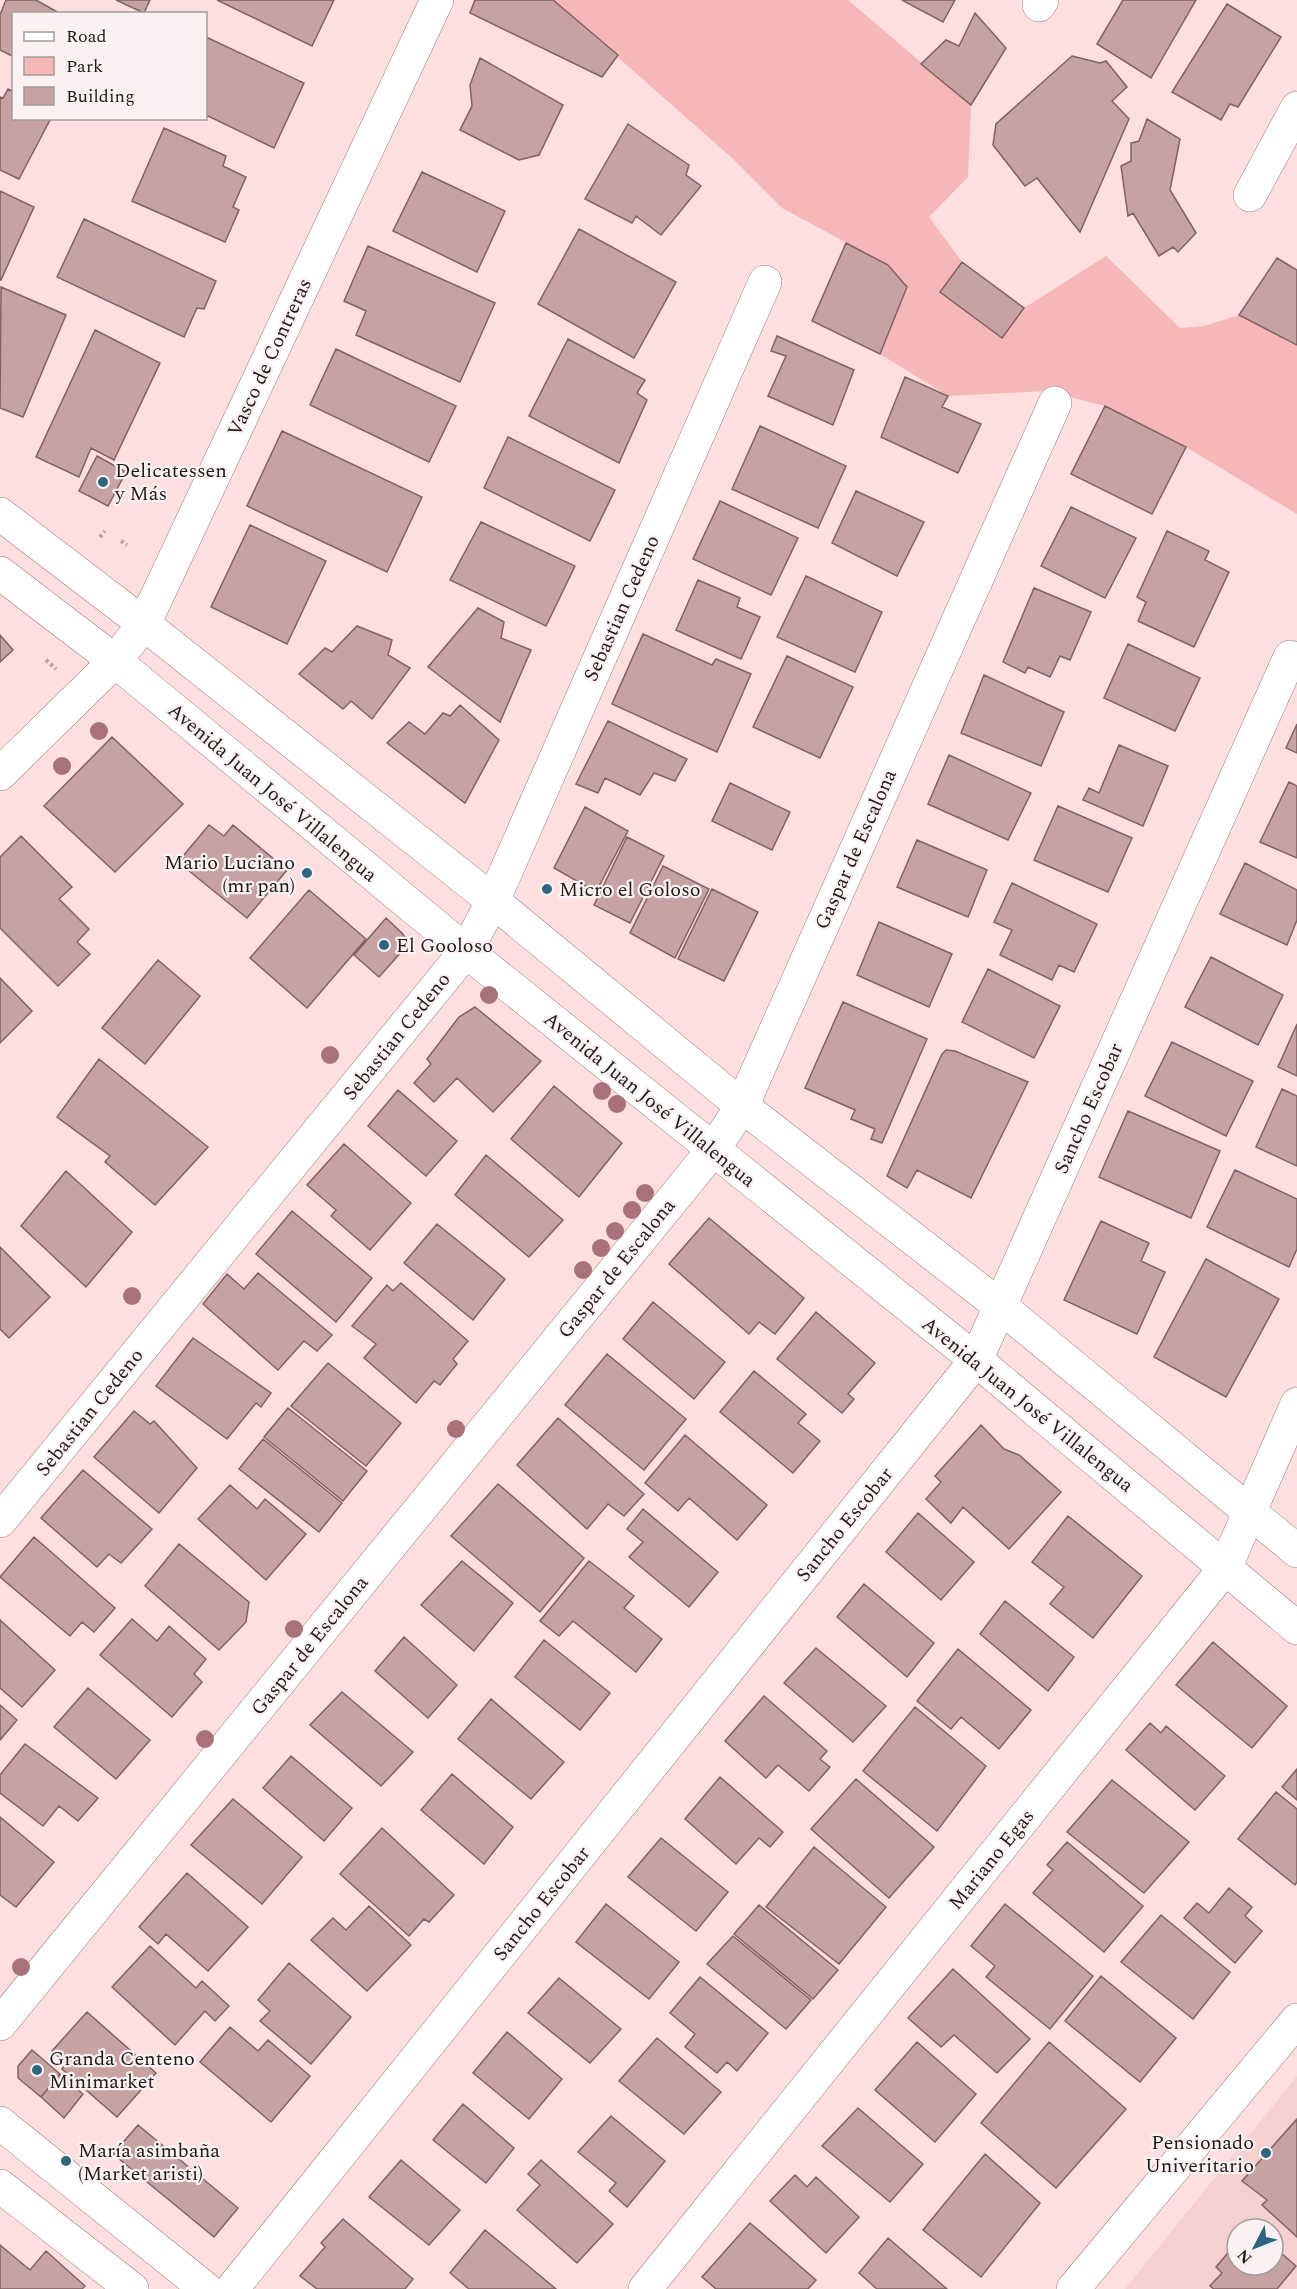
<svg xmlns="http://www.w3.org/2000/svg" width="1297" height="2289" font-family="Spectral,serif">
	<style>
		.built { fill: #f5d0d0; fill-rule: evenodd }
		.green { fill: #f5b7b8 }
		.building { fill: #c6a2a2; stroke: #826162; stroke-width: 1.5 }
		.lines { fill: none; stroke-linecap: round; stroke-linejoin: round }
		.minor-casing { stroke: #9d7b7b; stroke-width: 34 }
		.path { stroke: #b79f9f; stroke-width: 4; stroke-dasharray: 3 3; stroke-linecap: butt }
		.minor { stroke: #fff; stroke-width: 33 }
		.tree { fill: #a87278 }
		.poi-dot { fill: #2e6680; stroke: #faf2f2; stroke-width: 2 }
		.labels { text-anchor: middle; stroke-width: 4.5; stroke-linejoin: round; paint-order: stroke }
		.street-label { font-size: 20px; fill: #251818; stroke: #faf2f2 }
		.poi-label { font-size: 20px; fill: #251818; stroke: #faf2f2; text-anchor: start }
	</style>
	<rect width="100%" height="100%" fill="#fddfdf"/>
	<path class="built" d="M1297,2076V2289H1125ZM1237,2229H1273V2265H1237Z"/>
	<path class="green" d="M553,0H848L971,105L968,177L929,217L962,262L940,293L1002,338L1024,308L1106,256L1180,328L1204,326L1239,315L1297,345V514L1186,447L1105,406L1047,391L948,396L880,354L907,287L888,265L782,208L732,158Z"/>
	<path class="building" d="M6,0H36L61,14H14V57L0,50V15Z
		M116,0H150L144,13Z
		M217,0H334L312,46Z
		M475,0H553L618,55L602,77L470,13Z
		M902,0H955L943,22Z
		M1123,0H1196L1151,78L1097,44Z
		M1227,4L1281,37L1238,107L1230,104L1221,120L1172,92Z
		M975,13L1006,48L971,105L921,64L946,40L959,46Z
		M206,37L304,83L274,148L206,115Z
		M1072,56L1100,63L1106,61L1127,87L1112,101L1129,119L1080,232L1037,178L1025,186L993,145L996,124Z
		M480,58L563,105L539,155L519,160L460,130L472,106L470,85Z
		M8,89L14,92V118H51L19,179L0,170V97L3,98Z
		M1147,119L1180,139L1170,190L1196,233L1178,252L1173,247L1159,256L1133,213L1128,216L1121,166L1131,161V143L1139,141Z
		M628,124L689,165L686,175L701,186L661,235L636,216L632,223L585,199Z
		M164,128L226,156L223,166L246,177L233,207L239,210L225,242L132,201Z
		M422,172L505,211L477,272L393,231Z
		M0,191L34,207L1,280H0Z
		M84,219L216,281L204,309L197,308L184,337L57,277Z
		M579,229L676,282L634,358L538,304Z
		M846,243L888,265L907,287L880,354L812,321Z
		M368,246L495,303L460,382L356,335L366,311L344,301Z
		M1277,258L1297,270V345L1239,315Z
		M962,262L1024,308L1002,338L940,292Z
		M1,287L66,315L23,417L0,408Z
		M95,330L160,363L114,460L91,448L79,477L36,457Z
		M777,336L854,370L833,425L768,396L786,356L771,351Z
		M568,339L645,380L637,393L647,400L619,463L529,416Z
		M336,349L456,406L429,462L310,405Z
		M905,377L948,396L942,407L981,424L958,473L881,437Z
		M1105,406L1186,447L1152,514L1071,474Z
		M760,426L846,466L818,528L732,489Z
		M282,431L422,497L387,572L247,506Z
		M508,437L615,490L590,541L484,488Z
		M97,456L126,472L108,506L79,491Z
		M856,491L924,522L897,576L832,543Z
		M720,501L798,538L771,595L693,559Z
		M1071,507L1136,538L1105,598L1041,566Z
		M481,522L575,566L546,626L450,580Z
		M250,525L326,561L287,644L211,607Z
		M1167,531L1209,551L1205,560L1229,572L1194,647L1138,621L1146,602L1137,597Z
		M806,576L882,612L855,672L777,637Z
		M698,580L740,598L737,607L760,617L741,659L676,630Z
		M1034,588L1091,612L1070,660L1060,656L1050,677L1028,667L1025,673L1003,662Z
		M478,608L504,622L501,638L531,650L500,722L428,667Z
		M357,626L392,640L388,655L410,668L372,719L351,701L343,709L299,674L325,648L332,652Z
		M643,634L712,665L716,659L751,674L717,752L612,704Z
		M0,635L13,650L0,662Z
		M1128,644L1200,678L1175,731L1104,698Z
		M787,656L853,687L820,758L753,727Z
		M984,675L1064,712L1041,766L961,733Z
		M460,705L499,740L465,803L387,743L409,722L425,734L443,713L450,716Z
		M608,721L687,759L675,781L654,773L640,795L605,778L598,793L576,784Z
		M1297,724V753L1286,748Z
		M112,737L183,804L115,872L44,806Z
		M1119,745L1168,766L1143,826L1083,800L1089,788L1099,793Z
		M949,755L1031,793L1008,840L928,804Z
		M1289,782L1297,786V858L1260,842Z
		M730,783L790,812L772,850L712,821Z
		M1058,806L1132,838L1108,892L1034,860Z
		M585,807L628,831L596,892L554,868Z
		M209,825L224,836L233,825L287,870L247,918L178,862Z
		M21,836L72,887L59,899L89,929L77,942L90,954L58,986L0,928V857Z
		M627,837L664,856L630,923L594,905Z
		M917,840L987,870L968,917L897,887Z
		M1245,863L1297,890V920L1287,945L1220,914Z
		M663,866L709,889L675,958L630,933Z
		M1012,883L1097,924L1074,972L1059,965L1052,980L1000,955L1012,930L994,922Z
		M712,889L758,912L724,981L678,959Z
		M309,890L366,939L307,1008L250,958Z
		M386,918L402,933L407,940L403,950L379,977L354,955Z
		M879,922L952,954L929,1007L857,975Z
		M1211,957L1283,995L1258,1045L1185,1007Z
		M158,960L200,996L145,1064L102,1028Z
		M988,969L1060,1006L1034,1058L962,1022Z
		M0,978L32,1011L0,1043Z
		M843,1002L927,1039L882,1143L871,1139L875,1129L851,1119L855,1110L805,1088Z
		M475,1007L541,1061L493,1112L457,1078L434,1102L414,1083L431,1064L427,1059L459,1017Z
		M1297,1024V1076L1278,1067Z
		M1172,1042L1253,1081L1226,1136L1145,1096Z
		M946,1050L955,1051L1028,1082L971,1198L917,1170L907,1188L887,1176L942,1054Z
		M99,1059L208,1147L155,1205L105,1162L110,1156L57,1117Z
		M554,1086L622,1143L579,1197L511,1139Z
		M1282,1089L1297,1096V1166L1256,1147Z
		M398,1090L457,1141L426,1176L368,1126Z
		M1128,1111L1220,1151L1191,1218L1099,1177Z
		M344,1144L411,1203L370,1250L331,1216L336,1210L307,1185Z
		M486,1155L563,1220L529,1257L455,1195Z
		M1235,1170L1297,1199V1249L1289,1267L1207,1227Z
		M66,1171L132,1232L86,1287L21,1226Z
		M292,1211L372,1278L336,1322L256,1254Z
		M709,1218L804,1298L775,1334L759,1322L749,1334L669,1264Z
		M1101,1221L1149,1243L1141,1261L1165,1272L1137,1334L1064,1300Z
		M437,1224L505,1279L473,1320L404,1263Z
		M0,1247L50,1297L9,1338L0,1329Z
		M1206,1259L1279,1299L1226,1397L1154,1357Z
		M258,1273L332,1335L317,1351L304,1341L278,1370L203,1304L227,1274L244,1289Z
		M401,1283L468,1341L453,1359L457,1364L440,1385L434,1381L416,1403L364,1358L376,1344L352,1326L387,1285L393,1291Z
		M653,1302L725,1362L694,1399L623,1339Z
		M816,1312L875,1363L848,1394L854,1399L842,1413L777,1359Z
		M193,1338L271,1393L261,1407L256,1403L227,1439L156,1386Z
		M607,1354L686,1419L644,1470L565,1405Z
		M328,1363L401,1423L366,1466L291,1406Z
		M754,1371L806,1414L798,1423L820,1441L793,1473L720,1412Z
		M288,1408L367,1471L343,1501L264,1437Z
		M134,1411L150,1424L154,1421L197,1468L159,1513L94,1457Z
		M558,1418L644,1494L624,1516L608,1504L587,1529L517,1465Z
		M981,1425L1004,1449L1019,1455L1061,1492L1009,1549L963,1507L951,1523L926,1499L941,1482L935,1476Z
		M685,1435L767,1505L737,1540L689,1498L678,1511L645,1483Z
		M263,1439L342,1503L319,1532L239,1469Z
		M83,1470L152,1529L121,1563L109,1554L97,1567L41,1518Z
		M498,1484L584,1558L540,1612L451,1536Z
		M230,1485L257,1509L265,1499L306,1534L266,1580L198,1519Z
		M643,1509L718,1572L689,1607L629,1557L643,1542L627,1529Z
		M918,1513L974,1562L941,1600L886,1552Z
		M1068,1516L1142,1576L1093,1638L1050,1604L1064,1587L1032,1562Z
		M34,1537L115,1608L94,1632L82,1622L70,1636L0,1577Z
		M179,1544L249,1602L246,1622L219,1650L145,1586Z
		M462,1561L513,1603L474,1651L421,1605Z
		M589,1561L634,1596L624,1608L662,1639L636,1672L573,1621L559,1636L540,1621Z
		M864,1584L934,1643L907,1677L837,1617Z
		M1005,1601L1074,1657L1048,1691L980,1634Z
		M132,1619L157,1641L169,1626L206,1659L194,1674L202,1682L172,1717L100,1655Z
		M0,1620L55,1670L22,1707L0,1688Z
		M404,1637L457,1685L428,1718L375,1671Z
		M544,1640L610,1693L580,1730L515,1677Z
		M1213,1642L1287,1706L1252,1748L1176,1685Z
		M816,1648L886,1706L853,1742L784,1683Z
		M958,1649L1031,1710L999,1749L961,1717L951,1729L917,1701Z
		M88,1688L150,1740L116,1779L54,1727Z
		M342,1692L413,1752L381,1786L310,1725Z
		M764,1696L827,1751L820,1759L830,1767L809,1791L778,1765L766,1778L725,1741Z
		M491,1699L564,1762L531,1799L458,1739Z
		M0,1705L17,1720L0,1740Z
		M915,1707L986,1766L937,1831L863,1771Z
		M1150,1723L1161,1733L1166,1726L1225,1776L1195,1810L1126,1750Z
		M25,1744L98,1798L78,1821L59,1806L43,1826L0,1793V1775Z
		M291,1756L352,1808L324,1841L263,1788Z
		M1297,1769V1800L1282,1787Z
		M452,1774L513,1827L484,1864L421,1810Z
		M720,1777L783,1832L770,1847L759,1838L736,1864L685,1819Z
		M856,1779L934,1847L889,1898L811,1829Z
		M1112,1780L1189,1842L1144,1893L1067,1832Z
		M1276,1792L1297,1809V1882L1295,1885L1238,1839Z
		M233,1799L302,1857L262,1904L191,1845Z
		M0,1817L54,1862L16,1907L0,1895Z
		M382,1828L454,1895L429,1922L424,1919L409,1936L340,1874Z
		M661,1838L728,1892L696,1931L628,1877Z
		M1067,1842L1143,1906L1104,1952L1033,1893L1053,1870L1047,1865Z
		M814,1847L886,1907L839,1964L766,1907Z
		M187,1873L248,1927L208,1971L166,1934L158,1944L139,1927Z
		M1229,1888L1252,1907L1245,1916L1262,1931L1235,1963L1184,1918L1197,1903L1209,1913Z
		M606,1904L679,1962L649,1999L576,1942Z
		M1005,1904L1093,1976L1050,2029L986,1977L995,1966L971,1946Z
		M759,1905L838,1970L813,1999L734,1934Z
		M369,1906L411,1945L367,1991L311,1940L333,1918L346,1930Z
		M1161,1915L1230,1972L1193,2019L1121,1962Z
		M733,1936L811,2000L786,2029L707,1964Z
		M150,1946L196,1988L202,1981L229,2006L215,2021L205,2011L175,2045L112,1987Z
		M289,1963L351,2017L311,2064L260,2021L270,2011L258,2000Z
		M953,1969L1030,2039L997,2073L954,2035L941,2047L908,2018Z
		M1101,1976L1176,2038L1140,2082L1065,2021Z
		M700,1977L768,2033L737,2071L727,2062L717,2073L685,2047L695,2034L670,2013Z
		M559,1978L621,2029L590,2063L528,2013Z
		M87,2012L156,2073L117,2117L62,2069L66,2063L52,2051Z
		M230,2027L258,2051L268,2040L310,2076L271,2122L200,2062Z
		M507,2032L562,2079L529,2119L473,2073Z
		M657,2038L721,2092L684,2134L619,2081Z
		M917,2042L976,2094L935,2142L875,2090Z
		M1049,2042L1126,2109L1056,2188L981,2123Z
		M32,2050L60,2074L41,2097L18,2078V2066Z
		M60,2074L83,2094L64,2118L41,2097Z
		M463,2104L514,2148L486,2183L433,2140Z
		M858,2108L923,2164L890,2202L822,2146Z
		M611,2116L665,2161L627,2207L609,2191L616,2183L578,2152Z
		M1297,2119V2237L1262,2205L1267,2200L1242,2181Z
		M138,2125L238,2208L214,2237L113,2154Z
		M985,2154L1040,2203L981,2277L923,2230Z
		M401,2160L460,2210L429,2245L369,2197Z
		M541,2160L613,2224L577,2263L517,2210L540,2185L528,2174Z
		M795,2175L807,2187L816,2177L859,2217L826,2253L770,2201Z
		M343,2219L413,2279L405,2289H317L300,2276L325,2247L321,2243Z
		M750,2223L816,2280L808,2289H716L702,2277Z
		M485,2230L556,2289H469L450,2273Z
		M888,2238L947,2289H877L859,2273Z
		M1237,2242V2265H1273V2246L1296,2266L1277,2289H1214L1210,2286L1222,2273L1216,2267Z
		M0,2245L30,2270L46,2251L85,2286L82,2289H0Z"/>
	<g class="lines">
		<defs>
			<path id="minor" d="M1039,5L1042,0
				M1250,195L1297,108
				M0,514L144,624L493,901L742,1106L1000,1306L1297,1551
				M0,573L115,661L466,951L976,1360L1297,1628
				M0,774L115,661L144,624L437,0
				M0,1521L466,951L493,901L765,282
				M0,2024L713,1150L742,1106L1055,403
				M0,2123L206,2289
				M0,2186L132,2289
				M232,2289L976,1360L1290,657
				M645,2289L1225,1568L1297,1404
				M1073,2289L1297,2020"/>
		</defs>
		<use href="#minor" class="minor-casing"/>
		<path class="path" d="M100,537L105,531
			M121,541L127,545
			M46,660L56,669"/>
		<use href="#minor" class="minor"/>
	</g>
	<g class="tree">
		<circle cx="99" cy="731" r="9"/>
		<circle cx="62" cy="766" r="9"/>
		<circle cx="489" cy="995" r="9"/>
		<circle cx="330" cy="1055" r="9"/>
		<circle cx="602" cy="1091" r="9"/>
		<circle cx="617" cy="1104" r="9"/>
		<circle cx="645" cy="1193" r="9"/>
		<circle cx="632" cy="1210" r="9"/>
		<circle cx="615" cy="1231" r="9"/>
		<circle cx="601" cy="1248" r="9"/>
		<circle cx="583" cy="1270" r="9"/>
		<circle cx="132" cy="1296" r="9"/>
		<circle cx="456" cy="1429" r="9"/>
		<circle cx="294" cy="1629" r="9"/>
		<circle cx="205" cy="1739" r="9"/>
		<circle cx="21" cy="1967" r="9"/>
	</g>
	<g class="poi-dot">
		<circle cx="103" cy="482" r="6"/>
		<circle cx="307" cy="873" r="6"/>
		<circle cx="547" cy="889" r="6"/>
		<circle cx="384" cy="945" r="6"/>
		<circle cx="37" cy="2070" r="6"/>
		<circle cx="1266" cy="2153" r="6"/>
		<circle cx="66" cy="2161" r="6"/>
	</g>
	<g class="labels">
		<g class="street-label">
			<text transform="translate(269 357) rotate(-65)" y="7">Vasco de Contreras</text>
			<text transform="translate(621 608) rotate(-66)" y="7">Sebastian Cedeno</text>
			<text transform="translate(273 792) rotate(40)" y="7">Avenida Juan José Villalengua</text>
			<text transform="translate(855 849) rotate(-66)" y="7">Gaspar de Escalona</text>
			<text transform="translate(396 1036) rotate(-51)" y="7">Sebastian Cedeno</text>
			<text transform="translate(650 1099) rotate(39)" y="7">Avenida Juan José Villalengua</text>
			<text transform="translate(1088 1108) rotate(-66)" y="7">Sancho Escobar</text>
			<text transform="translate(616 1268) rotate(-51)" y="7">Gaspar de Escalona</text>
			<text transform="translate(1028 1404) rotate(39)" y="7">Avenida Juan José Villalengua</text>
			<text transform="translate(89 1412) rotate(-51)" y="7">Sebastian Cedeno</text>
			<text transform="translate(844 1524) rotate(-51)" y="7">Sancho Escobar</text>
			<text transform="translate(309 1645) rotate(-51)" y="7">Gaspar de Escalona</text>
			<text transform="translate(991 1859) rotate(-51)" y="7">Mariano Egas</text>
			<text transform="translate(541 1903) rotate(-51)" y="7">Sancho Escobar</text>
		</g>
		<g class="poi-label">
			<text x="115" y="477">Delicatessen<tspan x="115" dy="23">y Más</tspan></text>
			<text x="295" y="869" text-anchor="end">Mario Luciano<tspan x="295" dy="23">(mr pan)</tspan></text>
			<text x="559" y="896">Micro el Goloso</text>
			<text x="396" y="952">El Gooloso</text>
			<text x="49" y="2065">Granda Centeno<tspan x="49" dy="23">Minimarket</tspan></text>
			<text x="1254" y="2149" text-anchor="end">Pensionado<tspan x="1254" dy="23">Univeritario</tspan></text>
			<text x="78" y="2157">María asimbaña<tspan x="78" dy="23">(Market aristi)</tspan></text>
		</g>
	</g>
	<rect x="12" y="12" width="195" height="108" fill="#faf2f2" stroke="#a59b9b" stroke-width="1.5"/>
	<rect x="24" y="32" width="30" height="9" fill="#ffffff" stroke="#a59b9b" stroke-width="1.5"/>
	<text x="66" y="42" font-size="18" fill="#251818">Road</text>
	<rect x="24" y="57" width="30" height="18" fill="#f5b7b8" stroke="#a59b9b" stroke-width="1.5"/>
	<text x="66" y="72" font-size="18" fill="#251818">Park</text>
	<rect x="24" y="87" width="30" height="18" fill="#c6a2a2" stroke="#a59b9b" stroke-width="1.5"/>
	<text x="66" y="102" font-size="18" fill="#251818">Building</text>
	<g transform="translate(1255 2247) rotate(228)"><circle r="28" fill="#faf2f2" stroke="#a59b9b" stroke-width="1.5"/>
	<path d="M0-4.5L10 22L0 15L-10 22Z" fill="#2e6680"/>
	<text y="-9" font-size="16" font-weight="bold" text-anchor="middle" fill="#251818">N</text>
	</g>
</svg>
